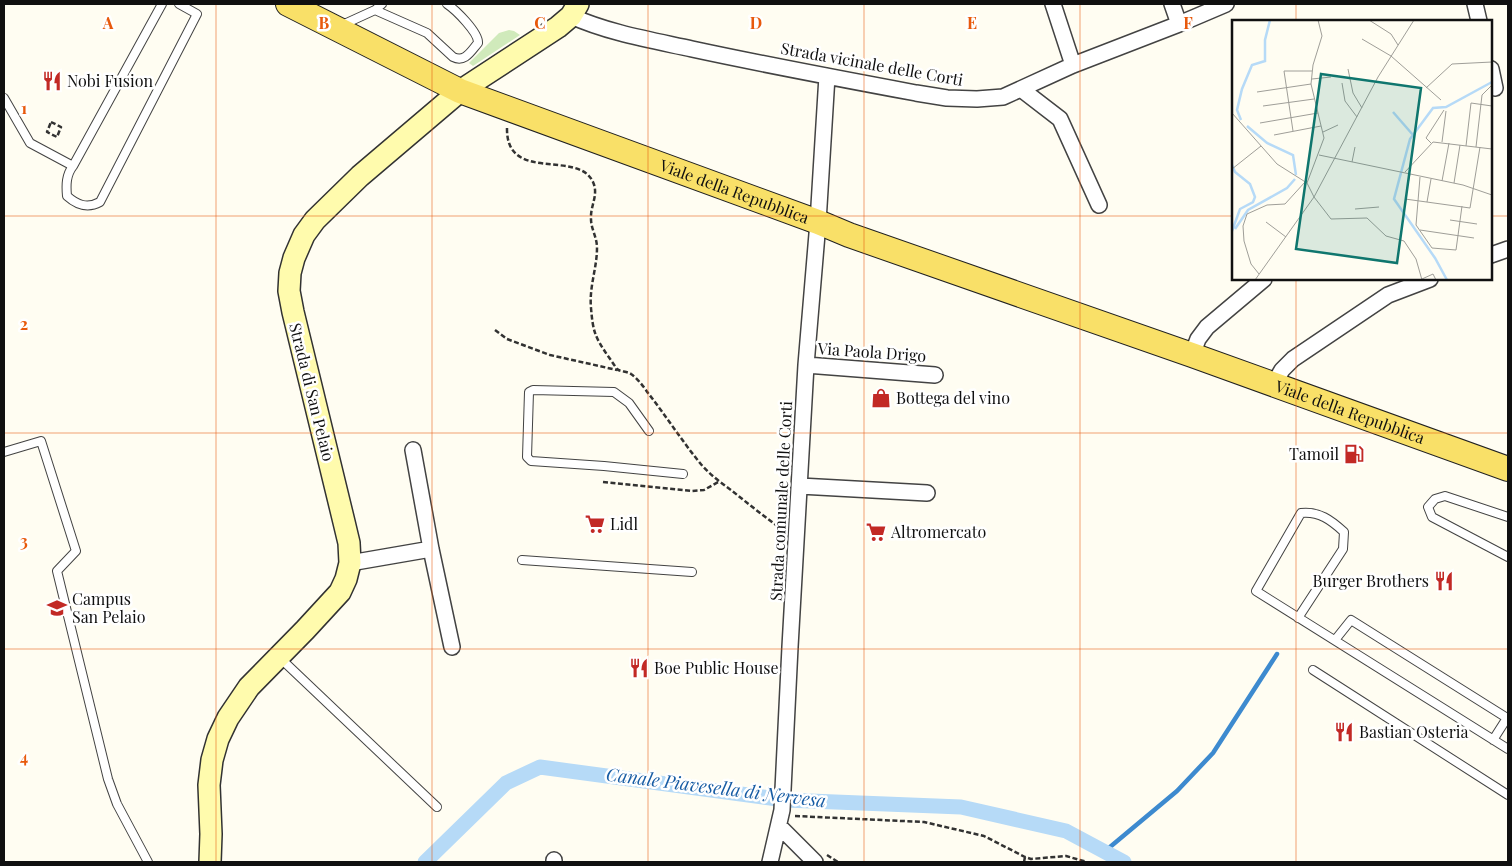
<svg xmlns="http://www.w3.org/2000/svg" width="1512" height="866" font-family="'Playfair Display',serif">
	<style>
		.green { fill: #d0eabb }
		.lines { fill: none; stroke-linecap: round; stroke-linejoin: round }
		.stream { stroke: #3d8acf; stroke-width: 4.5 }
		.canal { stroke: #b6daf7; stroke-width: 15 }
		.lane-casing { stroke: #434343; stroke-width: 10 }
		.street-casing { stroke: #434343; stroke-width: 18 }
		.secondary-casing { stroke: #323232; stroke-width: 24 }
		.primary-casing { stroke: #212121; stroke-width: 26 }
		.path { stroke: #323232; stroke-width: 2.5; stroke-dasharray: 5 2.5; stroke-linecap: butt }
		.lane { stroke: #fff; stroke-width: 8 }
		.street { stroke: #fff; stroke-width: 15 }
		.secondary { stroke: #fffbad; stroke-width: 21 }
		.primary { stroke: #f9e068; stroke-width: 24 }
		.grid { fill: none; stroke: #e8590c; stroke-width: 1; stroke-opacity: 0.55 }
		.labels { text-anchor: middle; stroke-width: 5; stroke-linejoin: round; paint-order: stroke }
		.street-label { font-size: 16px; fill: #101010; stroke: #fff }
		.poi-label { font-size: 16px; fill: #101010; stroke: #fff; text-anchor: start }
		.water-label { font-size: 18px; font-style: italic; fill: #175ca4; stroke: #fff }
		.inset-river { fill: none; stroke: #b6daf7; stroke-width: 2.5 }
		.inset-road { fill: none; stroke: #9f9e98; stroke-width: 1 }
		.view { fill: #0f766e; fill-opacity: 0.15; stroke: #0f766e; stroke-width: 2.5 }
		.inset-edge { fill: none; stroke: #101010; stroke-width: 2.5 }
		.grid-label { font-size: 16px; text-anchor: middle; font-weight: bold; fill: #e8590c; stroke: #fff; stroke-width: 5; stroke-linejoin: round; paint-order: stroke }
	</style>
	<rect width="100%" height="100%" fill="#fffdf2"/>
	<path class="green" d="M509,30L514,31L520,35L473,66L469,63L499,33Z"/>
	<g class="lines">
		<path class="stream" d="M1104,852L1177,791L1213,753L1277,654"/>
		<path class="canal" d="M425,862L506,783L540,767L785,800L961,807L1066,831L1124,862"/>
		<defs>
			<path id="lane" d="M375,10L427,33L453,57C465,63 471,51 478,43C479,33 456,10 447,4
				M340,26L375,10L382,4
				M4,98L30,143L73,166C66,175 66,185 67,196C77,205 87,209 100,202L197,14L179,4
				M73,166L162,4
				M649,431L629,403L614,392L533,390L529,392L527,457L531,461L604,466L683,474
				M4,452L41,441L76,551L57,571L108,779L117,804L148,862
				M1508,517L1445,496L1435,499L1428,507L1432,517L1508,557
				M522,560L692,572
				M1298,618L1343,549L1344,532C1331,520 1319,511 1301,513L1256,591L1508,749
				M1335,640L1351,620L1507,718L1493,740
				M279,657L437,807
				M1313,670L1508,795"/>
			<path id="street" d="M1053,4L1073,65
				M1172,4L1179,24
				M1475,4L1479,21
				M571,16C609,33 651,40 692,49C766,65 841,79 916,93L947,98L977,99L1003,97L1073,65L1179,24L1226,4
				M1491,69L1495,88
				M1021,89L1060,119L1099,205
				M1491,255L1508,249
				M1192,355L1198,339L1207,327L1264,279
				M806,365L935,375
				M1274,384L1282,370L1293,359L1388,295L1430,279
				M413,450L431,549L452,647
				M800,486L927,493
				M350,563L431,549
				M779,826L815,862
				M554,860V862
				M770,862L782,810L790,647L806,365L818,222L827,76"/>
			<path id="secondary" d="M210,862L211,834L209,785L212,760L218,739L228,718L249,687L305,630L340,592L346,579L350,563L349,543L344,522L293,312L289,291L290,273L294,258L304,235L315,220L360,176L460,91L558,27L571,16L578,4"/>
			<g id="primary">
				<path id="s1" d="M288,4L460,91L818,222L849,235L1192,355L1508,469"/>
			</g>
		</defs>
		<use href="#lane" class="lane-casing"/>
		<use href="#street" class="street-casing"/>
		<use href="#secondary" class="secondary-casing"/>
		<use href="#primary" class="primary-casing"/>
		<path class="path" d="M51,122L61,127L57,137L47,132Z
			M507,128C506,184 578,149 593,182C599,195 590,206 591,219C591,229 597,237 597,248C597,268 589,287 591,308C593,332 595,337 608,356C611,360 614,365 617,369C620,372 627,371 631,374C637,378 644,387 648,393C666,416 682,441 700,463C709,474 720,482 731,490C746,502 761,514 776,525L781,532
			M495,330L507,339L550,355L617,370
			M603,482L692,491L704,490L720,481
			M795,816L924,822L984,836L1025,857L1031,859L1066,856L1087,862
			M827,855L838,862
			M1024,862L1025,857"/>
		<use href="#lane" class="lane"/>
		<use href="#street" class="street"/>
		<use href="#secondary" class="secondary"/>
		<use href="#primary" class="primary"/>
	</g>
	<path class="grid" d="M216,4V862M432,4V862M648,4V862M864,4V862M1080,4V862M1296,4V21M4,216H1233M1491,216H1508M1296,279V862M4,433H1508M4,649H1508"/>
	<defs>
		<symbol id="restaurant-bare" viewBox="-9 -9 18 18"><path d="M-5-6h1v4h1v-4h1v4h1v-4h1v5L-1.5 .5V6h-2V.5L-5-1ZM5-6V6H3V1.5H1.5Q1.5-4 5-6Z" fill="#c22925" stroke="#fff" stroke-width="2.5" paint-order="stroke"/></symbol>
		<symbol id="shop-bare" viewBox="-9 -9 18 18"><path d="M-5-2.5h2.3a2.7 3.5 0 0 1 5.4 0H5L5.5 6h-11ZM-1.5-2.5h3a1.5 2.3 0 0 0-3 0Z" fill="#c22925" stroke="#fff" stroke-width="2.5" paint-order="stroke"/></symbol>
		<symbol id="fuel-bare" viewBox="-9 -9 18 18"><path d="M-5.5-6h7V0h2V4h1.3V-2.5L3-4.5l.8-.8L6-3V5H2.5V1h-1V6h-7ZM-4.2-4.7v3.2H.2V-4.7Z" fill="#c22925" stroke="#fff" stroke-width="2.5" paint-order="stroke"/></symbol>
		<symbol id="supermarket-bare" viewBox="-9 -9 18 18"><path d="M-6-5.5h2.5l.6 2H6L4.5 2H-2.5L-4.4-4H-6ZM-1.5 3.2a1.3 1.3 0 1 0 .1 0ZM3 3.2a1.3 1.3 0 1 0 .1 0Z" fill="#c22925" stroke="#fff" stroke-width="2.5" paint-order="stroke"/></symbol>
		<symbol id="school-bare" viewBox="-9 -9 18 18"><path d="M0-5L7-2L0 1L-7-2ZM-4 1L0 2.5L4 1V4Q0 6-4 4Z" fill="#c22925" stroke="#fff" stroke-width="2.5" paint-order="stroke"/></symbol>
	</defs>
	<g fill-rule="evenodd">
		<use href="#restaurant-bare" x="38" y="67" width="28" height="28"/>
		<use href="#shop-bare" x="867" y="384" width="28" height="28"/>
		<use href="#fuel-bare" x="1340" y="440" width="28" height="28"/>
		<use href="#supermarket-bare" x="581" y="510" width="28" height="28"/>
		<use href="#supermarket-bare" x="862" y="518" width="28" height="28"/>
		<use href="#restaurant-bare" x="1430" y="567" width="28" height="28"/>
		<use href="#school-bare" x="43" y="594" width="28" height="28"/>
		<use href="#restaurant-bare" x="625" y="654" width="28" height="28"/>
		<use href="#restaurant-bare" x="1330" y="718" width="28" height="28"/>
	</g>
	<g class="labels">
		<g class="street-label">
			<text transform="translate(872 64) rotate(10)" y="6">Strada vicinale delle Corti</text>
			<text dy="6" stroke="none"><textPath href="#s1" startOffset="485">Viale della Repubblica</textPath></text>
			<text transform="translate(872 352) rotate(4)" y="6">Via Paola Drigo</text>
			<text transform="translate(312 392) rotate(76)" y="6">Strada di San Pelaio</text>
			<text dy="6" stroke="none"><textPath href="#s1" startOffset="1139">Viale della Repubblica</textPath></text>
			<text transform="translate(781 501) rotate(-87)" y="6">Strada comunale delle Corti</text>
		</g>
		<g class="poi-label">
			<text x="67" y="87">Nobi Fusion</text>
			<text x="896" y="404">Bottega del vino</text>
			<text x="1339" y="460" text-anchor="end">Tamoil</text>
			<text x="610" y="530">Lidl</text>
			<text x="891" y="538">Altromercato</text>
			<text x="1429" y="587" text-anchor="end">Burger Brothers</text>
			<text x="72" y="605">Campus<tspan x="72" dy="18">San Pelaio</tspan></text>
			<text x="654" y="674">Boe Public House</text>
			<text x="1359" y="738">Bastian Osteria</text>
		</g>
		<g class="water-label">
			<text transform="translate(716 788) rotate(7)" y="6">Canale Piavesella di Nervesa</text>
		</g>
	</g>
	<g transform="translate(1232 20)">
		<rect width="260" height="260" fill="#fffdf2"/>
		<path class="inset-river" d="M161,92L181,115M9,100L5,90L10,69L20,45L33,41V20L38,0M15,106L35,123L61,135L64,155M0,145L3,152L18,164L23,177L21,182L8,189L0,211M3,209L16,190L55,168L63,159M215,260L203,238L162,179L178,119L201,88L214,87L260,62"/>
		<path class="inset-road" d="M137,0L159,14L166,25M130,19L159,36L209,80M116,49L121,73L130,88M80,59L99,57M110,63L113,81L125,97M194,68L220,44L260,42M25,72L79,64M31,86L82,79M0,93L45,144L75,163L82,177M28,103L86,93M61,111L52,51H80M91,112L106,105M42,115L89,106M210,122L214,91M199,123L194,118L212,90M234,126L239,83L260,86M244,127L250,75L260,65M87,135L231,165L260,175M120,142L123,127M0,149L29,126M173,152L201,122L260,129M188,157L184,205L200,228L224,230L230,186M210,161L217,123M75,163L92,118L79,64L81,45L90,16L86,0M222,163L228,125M175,169L178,154M82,177L99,199L135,198L154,216L172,221L184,239L190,260M173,179L238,188L248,127M195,182L199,159M123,189L147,187M218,200L245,204M34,202L54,217M188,210L242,218M27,254L19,244L12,221L11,206L15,194L35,185L53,184L73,162M190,259L201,254L204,260M23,260L82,177L146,57L182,0"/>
		<path class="view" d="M89,54L189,68L165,243L64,229Z"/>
		<rect width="260" height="260" class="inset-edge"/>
	</g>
	<g class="grid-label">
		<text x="108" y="29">A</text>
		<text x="324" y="29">B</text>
		<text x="540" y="29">C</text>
		<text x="756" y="29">D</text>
		<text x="972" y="29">E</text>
		<text x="1188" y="29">F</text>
		<text x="24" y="114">1</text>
		<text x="24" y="330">2</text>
		<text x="24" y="547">3</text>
		<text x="24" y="763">4</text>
	</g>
	<rect width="1512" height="866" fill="none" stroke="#101010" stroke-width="10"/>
</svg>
